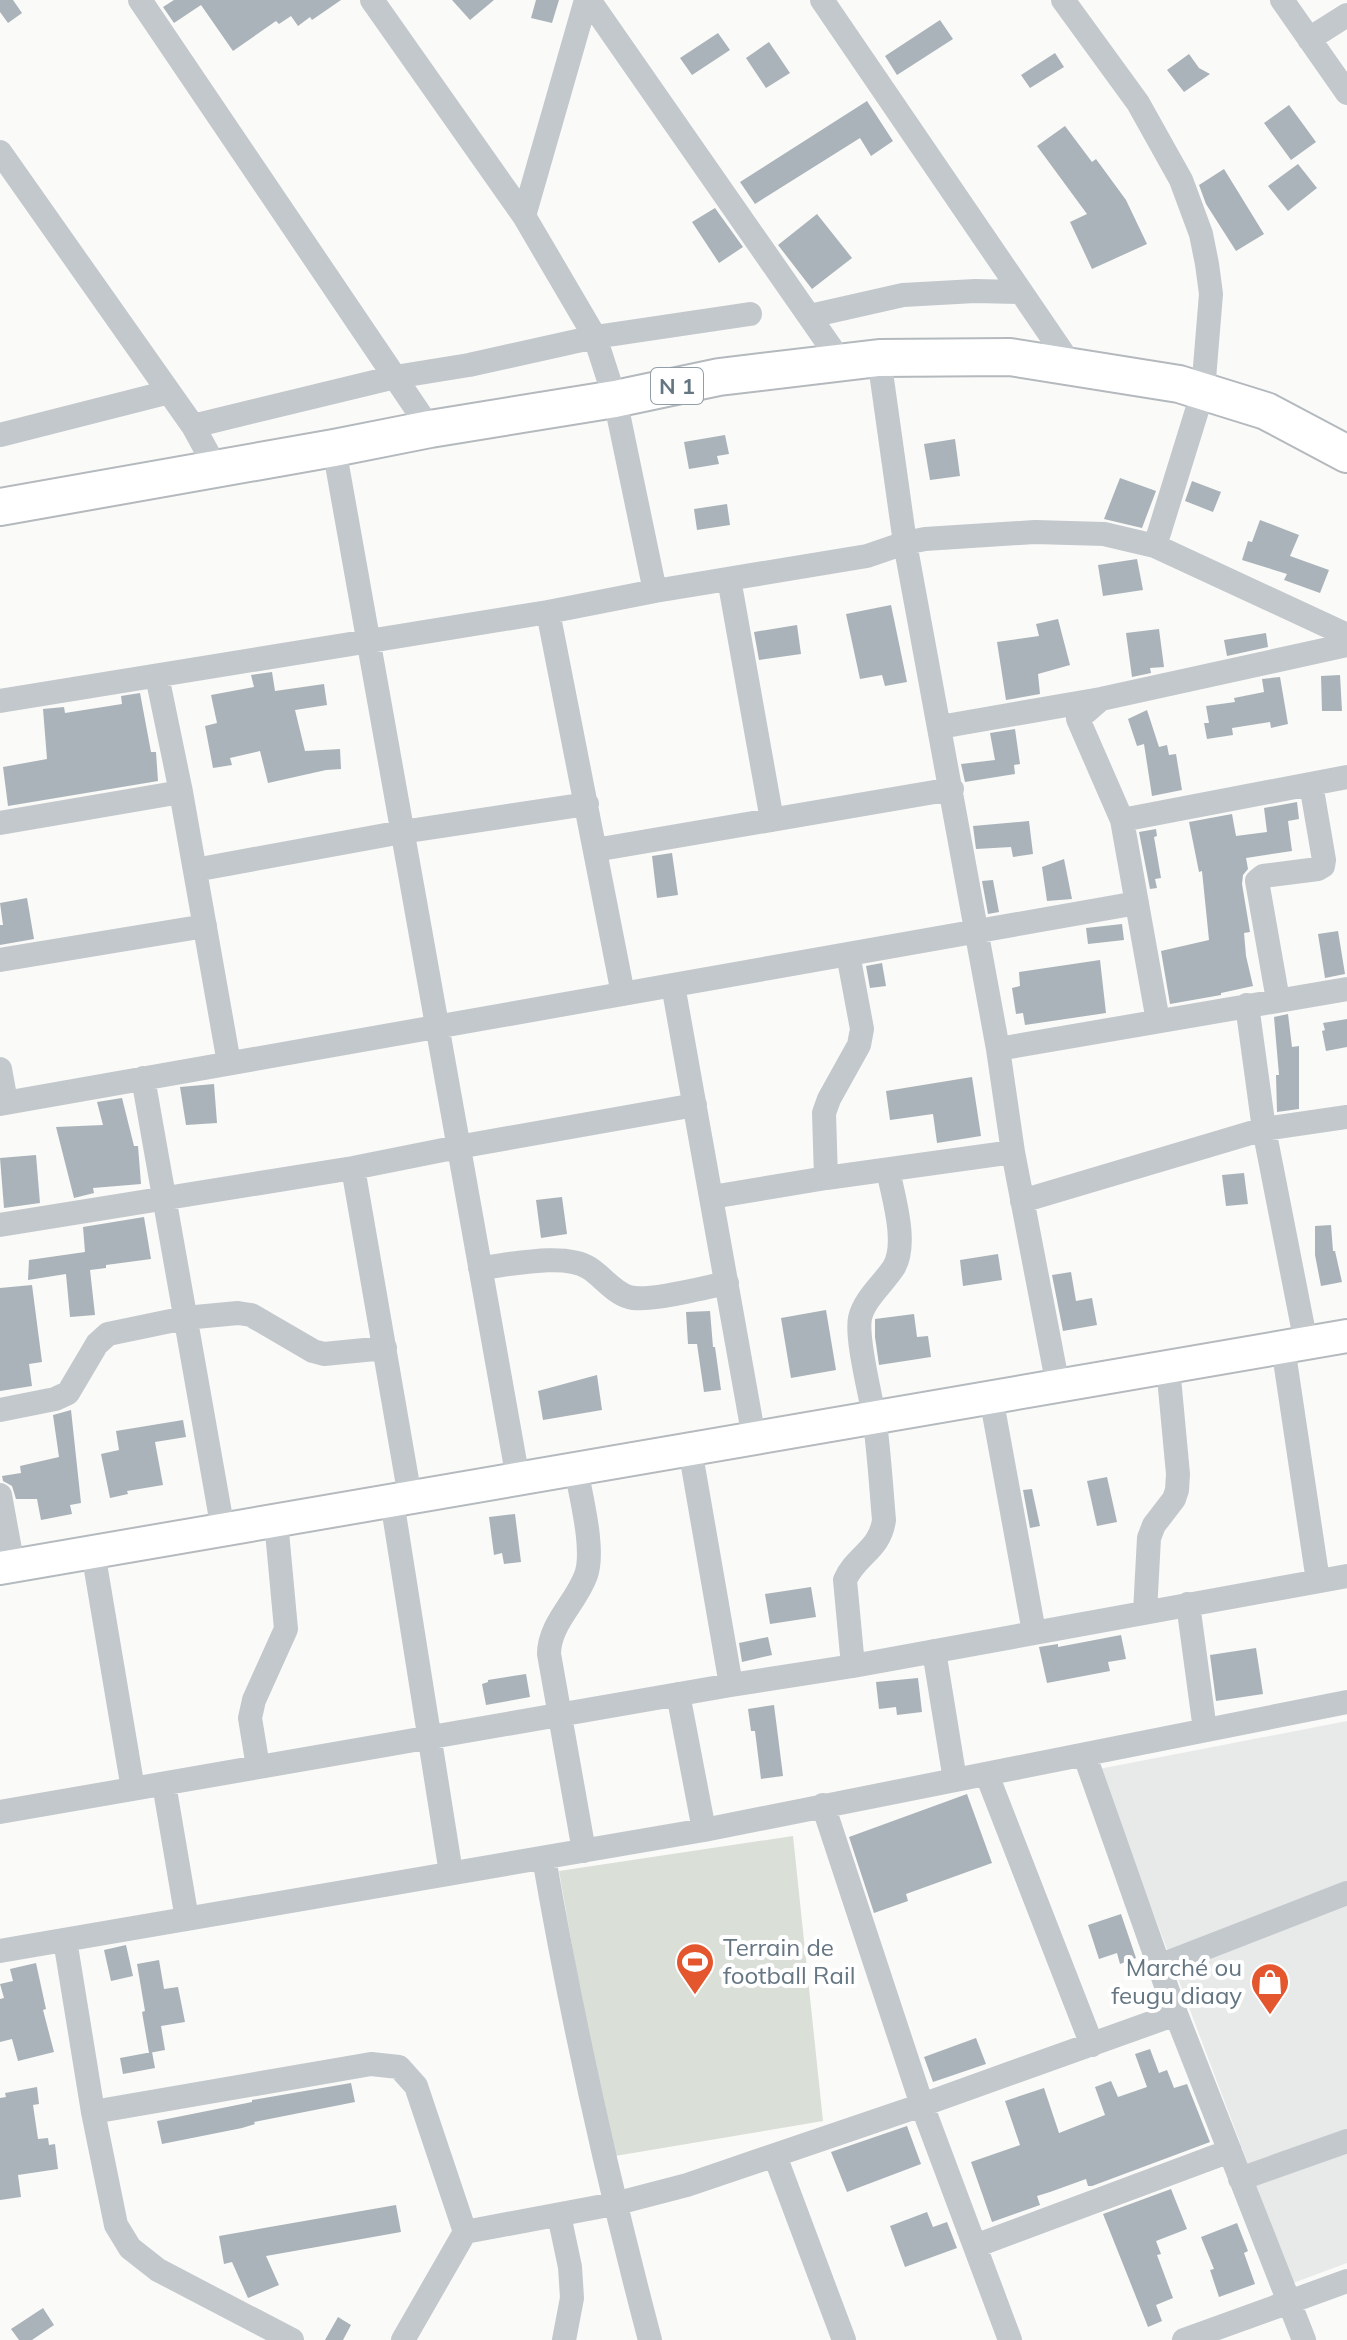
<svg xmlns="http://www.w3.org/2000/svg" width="1347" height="2340" font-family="Mulish,sans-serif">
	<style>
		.built { fill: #e8e9e9 }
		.green { fill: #dadfd7 }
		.building { fill: #aab3b9 }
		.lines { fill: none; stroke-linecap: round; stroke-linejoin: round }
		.major-casing { stroke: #b5babe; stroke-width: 36 }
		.highway-casing { stroke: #b4b9bd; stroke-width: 40 }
		.minor { stroke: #c3c8cc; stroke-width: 24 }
		.major { stroke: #fff; stroke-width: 32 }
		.highway { stroke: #fff; stroke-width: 36 }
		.labels { text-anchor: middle; stroke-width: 8; stroke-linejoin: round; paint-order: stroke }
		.shield { fill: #fff; stroke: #939fa8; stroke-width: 2 }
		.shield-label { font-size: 22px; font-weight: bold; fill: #657683 }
		.poi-label { font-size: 24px; fill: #657683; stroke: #fff; text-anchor: start }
	</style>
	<rect width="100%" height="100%" fill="#fafaf8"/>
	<path class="built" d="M1347,1721V2263L1293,2283L1099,1769Z"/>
	<path class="green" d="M793,1836L823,2121L609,2157L559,1871Z"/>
	<path class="building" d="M0,0H13L22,13L8,23L0,12Z
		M174,0H341L312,20L310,17L298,26L291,16L279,24L276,21L233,51L201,5L174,23L163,7Z
		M452,0H494L470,20Z
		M536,0H559L552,23L531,18Z
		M940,20L953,39L897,75L885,56Z
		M718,33L730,50L692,75L680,58Z
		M769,42L790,73L766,88L746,58Z
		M1055,53L1064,67L1030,88L1021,75Z
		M1189,54L1199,68L1210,74L1184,92L1167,70Z
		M867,101L893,141L871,156L860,138L755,204L740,182Z
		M1289,105L1316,142L1291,160L1264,123Z
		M1065,126L1092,162L1096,159L1126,200L1147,244L1092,269L1070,222L1087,214L1037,146Z
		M1298,164L1317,188L1288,211L1268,186Z
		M1224,169L1264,234L1236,251L1206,204L1199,185Z
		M715,208L743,247L719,263L692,222Z
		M817,214L852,258L812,289L778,245Z
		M725,435L729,454L717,456L719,464L689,469L684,442Z
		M955,439L960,476L930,480L924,444Z
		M1120,478L1156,491L1142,528L1104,519Z
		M1192,481L1221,492L1213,512L1185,501Z
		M727,504L730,525L697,530L694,509Z
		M1260,520L1299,535L1290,556L1329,570L1320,593L1284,580L1287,574L1242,560L1248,541L1252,542Z
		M1137,559L1143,590L1103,596L1098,565Z
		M891,605L907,682L885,686L882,675L860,679L846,614Z
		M1058,619L1070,665L1038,674L1040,694L1006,700L997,642L1039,636L1036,624Z
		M797,625L801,654L759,660L754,632Z
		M1159,629L1164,667L1150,668L1151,673L1132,677L1126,633Z
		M1266,633L1268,647L1227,656L1224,640Z
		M272,672L275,691L324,684L327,705L295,710L305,751L340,749L341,769L326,770L268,783L260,751L230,758L232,765L213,768L205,726L217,723L211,695L254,687L251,675Z
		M1340,675L1342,711H1322L1321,676Z
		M1280,677L1288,724L1271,728L1270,722L1232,728L1233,735L1207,739L1204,723H1209L1206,706L1235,702L1234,698L1264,692L1262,679Z
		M140,693L151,752H156L158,781L8,806L3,767L47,759L43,709L64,707L65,713L122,704L121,696Z
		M1147,710L1159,747L1167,745L1169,755L1176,754L1182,790L1152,796L1144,744L1137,746L1128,719Z
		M1015,729L1020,764L1014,765L1015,774L965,782L961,764L995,760L990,733Z
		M1297,802L1299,819L1288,821L1292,851L1246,858L1248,869L1243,875L1242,884L1250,932L1244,933L1246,956L1253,986L1221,993V995L1170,1004L1161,951L1209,940L1202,871L1199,872L1189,822L1232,814L1236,836L1267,832L1264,808Z
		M1029,821L1033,854L1013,857L1011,847L976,849L973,826Z
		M1156,829L1157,836L1154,837L1161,878L1155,879L1157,888L1150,889L1139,832Z
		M672,853L678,895L657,898L652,856Z
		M1064,859L1072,899L1047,901L1042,867Z
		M993,880L999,912L988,914L982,881Z
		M27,898L34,939L0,945V925H3L0,903Z
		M1122,924L1124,940L1088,944L1086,928Z
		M1338,931L1345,974L1325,978L1318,934Z
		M1100,960L1106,1013L1025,1025L1023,1013L1016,1014L1012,988L1020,986L1019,972Z
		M882,963L886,986L870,988L866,966Z
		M1288,1014L1292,1047L1299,1046V1109L1277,1112L1276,1075H1279L1274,1017Z
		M1347,1019V1047L1326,1051L1322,1031L1325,1030L1323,1023Z
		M972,1077L981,1136L937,1143L933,1114L890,1120L886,1091Z
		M214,1084L217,1123L186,1125L180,1087Z
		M122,1098L134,1146H138L141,1184L93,1188L94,1193L74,1198L56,1127L103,1125L97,1102Z
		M36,1155L40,1203L4,1208L0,1158Z
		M1244,1173L1248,1204L1226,1206L1222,1175Z
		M562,1197L567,1234L541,1238L536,1200Z
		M144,1217L151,1259L106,1265V1268L90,1270L95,1315L70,1317L66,1274L28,1280L29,1260L85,1252L83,1227Z
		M1331,1225L1333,1251H1335L1342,1282L1321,1286L1315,1255V1226Z
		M998,1254L1002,1280L963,1286L960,1260Z
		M1071,1272L1076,1301L1092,1298L1097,1325L1063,1331L1052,1275Z
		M32,1285L42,1362L29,1364L32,1386L0,1391V1288Z
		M826,1310L836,1370L791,1378L781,1318Z
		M710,1311L713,1347H715L721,1390L704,1392L697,1344H688L686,1312Z
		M914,1314L917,1337L928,1336L931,1357L879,1365L875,1337V1319Z
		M597,1375L602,1410L543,1420L538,1391Z
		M71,1410L81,1503L70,1505L72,1514L41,1520L37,1499H16L12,1486L3,1481L2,1476L21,1473L20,1466L59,1457L53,1415Z
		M183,1420L186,1437L155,1442L163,1485L127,1491L128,1494L110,1498L101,1454L119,1450L116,1431Z
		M1107,1477L1117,1522L1097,1526L1087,1481Z
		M1032,1489L1040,1526L1030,1528L1023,1490Z
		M515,1514L521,1562L504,1564L502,1553L494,1555L489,1517Z
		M811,1587L816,1617L770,1624L765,1594Z
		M1121,1635L1126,1659L1108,1662L1110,1671L1047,1683L1039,1647L1058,1644V1647Z
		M768,1637L772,1655L742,1662L739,1643Z
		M1256,1648L1263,1694L1216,1701L1210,1655Z
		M526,1674L530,1697L486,1705L482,1684L488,1682V1680Z
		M918,1678L922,1712L897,1715L896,1707L879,1709L876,1682Z
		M774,1705L783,1776L761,1779L755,1731H751L748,1709Z
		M967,1794L992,1863L906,1894L908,1901L874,1913L849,1837Z
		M1121,1914L1136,1958L1120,1964L1117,1953L1099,1959L1088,1925Z
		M126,1945L133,1976L111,1981L104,1950Z
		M159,1960L164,1989L178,1987L185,2022L161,2026L165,2050L149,2053L142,2012L145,2011L137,1964Z
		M36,1963L46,2009L43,2010L54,2052L18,2061L12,2039L0,2042V1999L4,1998L0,1984L13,1981L10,1969Z
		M976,2038L986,2064L933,2082L924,2057Z
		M1150,2049L1159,2073L1167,2070L1174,2088L1187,2084L1210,2142L1092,2186H1088L1086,2179L1050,2192L1037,2196L1040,2205L992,2222L971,2162L1020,2145L1005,2101L1044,2088L1059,2133L1105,2115L1095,2087L1111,2081L1118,2097L1147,2087L1135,2054Z
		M152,2052L155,2068L123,2074L120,2058Z
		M351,2083L355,2102L254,2122L255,2124L242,2128L162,2144L157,2121L252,2102V2100Z
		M37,2087L39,2104L33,2105L38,2139L48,2138L49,2145L55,2144L58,2169L18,2175L21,2197L0,2200V2098L6,2097L5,2093Z
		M907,2126L921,2164L847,2192L831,2152Z
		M1171,2189L1187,2229L1156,2241L1161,2254L1157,2255L1173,2298L1156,2305L1162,2321L1148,2327L1103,2214Z
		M396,2205L401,2232L266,2256L279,2285L248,2298L232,2262L224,2264L219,2236Z
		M927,2212L933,2227L947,2222L957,2248L905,2267L890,2226Z
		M1237,2223L1248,2251L1244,2253L1255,2284L1219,2297L1210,2270L1214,2269L1201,2237Z
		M43,2308L54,2325L32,2340H19L11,2329Z
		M338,2317L351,2325L343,2340H325Z"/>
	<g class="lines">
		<defs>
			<path id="major" d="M0,1568L1347,1336"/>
			<path id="highway" d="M0,507L334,448L430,429L615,399L719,377L879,358L1010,357L1179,384L1266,411L1347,454"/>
		</defs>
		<use href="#major" class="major-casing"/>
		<use href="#highway" class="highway-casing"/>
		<path class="minor" d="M140,0L430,429
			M372,0L524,216L595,337L615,399L655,591
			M589,0L841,362
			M822,0L1071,365
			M1063,0L1138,103L1181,180L1201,234L1207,264L1211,294L1203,391L1155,546
			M1282,0L1347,93
			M1309,39L1347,15
			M0,152L193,426L216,468
			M524,216L586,0
			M810,316L903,295L975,291L1021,292
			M879,358L905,543L998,1049L1013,1152L1058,1386
			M193,426L395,377L469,365L595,337L750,314
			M0,435L169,392
			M334,448L518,1479
			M729,579L772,820
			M548,612L623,994
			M157,676L181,792L229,1063
			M1101,699L1078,719L1122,820L1158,1021
			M0,701L548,612L655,591L867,556L905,543L925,539L1035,532L1104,534L1155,546L1347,635
			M940,727L1101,699L1347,645
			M1122,820L1347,777
			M0,823L181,792
			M595,850L952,789
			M195,870L402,832L587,804
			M0,960L205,926
			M673,985L754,1438
			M1278,1000L1257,881L1263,876L1318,869L1323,866L1324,860L1311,784
			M1247,1005L1264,1129L1306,1343
			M998,1049L1347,989
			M0,1069L6,1102
			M143,1078L223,1530
			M0,1104L1137,903
			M353,1168L410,1497
			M826,1178L824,1113L829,1099L859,1045L862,1029L848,954
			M712,1197L826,1178L1013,1152
			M1022,1201L1264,1129L1347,1117
			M0,1225L353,1168L458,1147L695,1105
			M480,1268C509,1265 565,1252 589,1268C602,1276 614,1293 629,1297C647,1303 706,1287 727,1283
			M1283,1347L1318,1581
			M991,1397L1034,1632
			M0,1410L55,1399L68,1393L97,1344L108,1334L185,1318L238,1313L251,1315L313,1351L324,1354L385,1348
			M690,1449L731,1685
			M576,1469C581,1497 595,1550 586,1575C576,1603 549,1624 549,1654L584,1851
			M0,1495L13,1566
			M392,1501L451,1873
			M93,1552L133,1789
			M1188,1604L1205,1730
			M1145,1612L1149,1538L1154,1525L1174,1499L1177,1490L1178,1474L1168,1367
			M934,1651L955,1780
			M853,1666L845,1580C856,1555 880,1550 884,1520C881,1486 879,1450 874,1416C870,1392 856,1339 860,1318C864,1299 884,1283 894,1267C908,1243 893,1196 888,1170
			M678,1694L704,1830
			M1085,1756L1176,2014L1304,2340
			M258,1767L250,1718L254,1700L286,1629L276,1521
			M987,1775L1092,2045
			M164,1784L187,1919
			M823,1805L922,2105L1010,2340
			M0,1812L731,1685L853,1666L1347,1576
			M544,1858C572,2020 608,2181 650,2340
			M65,1940L93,2112L116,2225L130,2248L158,2270L292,2340
			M0,1951L704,1830L1347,1702
			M1159,1966L1347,1893
			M93,2112L371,2064L399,2067L416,2086L465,2232L614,2204L687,2185L922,2105L1176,2014
			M775,2156L844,2340
			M1240,2179L1347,2141
			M559,2215L570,2267L572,2298L564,2340
			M975,2246L1230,2151
			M403,2340L465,2232
			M1184,2340L1347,2281"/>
		<use href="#major" class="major"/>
		<use href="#highway" class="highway"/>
	</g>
	<defs>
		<symbol id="stadium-pin" viewBox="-11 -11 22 30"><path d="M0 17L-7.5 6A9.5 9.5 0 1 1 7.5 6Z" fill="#e4572e" stroke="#fff"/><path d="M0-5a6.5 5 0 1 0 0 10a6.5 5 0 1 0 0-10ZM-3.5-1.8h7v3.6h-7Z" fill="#fff"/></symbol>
		<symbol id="shop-pin" viewBox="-11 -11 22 30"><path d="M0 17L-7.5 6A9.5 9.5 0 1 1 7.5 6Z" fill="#e4572e" stroke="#fff"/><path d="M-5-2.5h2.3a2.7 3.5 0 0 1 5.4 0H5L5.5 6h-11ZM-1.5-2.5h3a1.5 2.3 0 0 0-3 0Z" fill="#fff"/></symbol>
	</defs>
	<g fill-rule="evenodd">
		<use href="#stadium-pin" x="673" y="1940" width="44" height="60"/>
		<use href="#shop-pin" x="1248" y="1960" width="44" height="60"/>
	</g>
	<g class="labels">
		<rect class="shield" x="651" y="368" width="52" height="36" rx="6"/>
		<g class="shield-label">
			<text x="677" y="394">N 1</text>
		</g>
		<g class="poi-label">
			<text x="723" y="1956">Terrain de<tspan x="723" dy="28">football Rail</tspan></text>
			<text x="1242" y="1976" text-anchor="end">Marché ou<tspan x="1242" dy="28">feugu diaay</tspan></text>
		</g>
	</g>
</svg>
